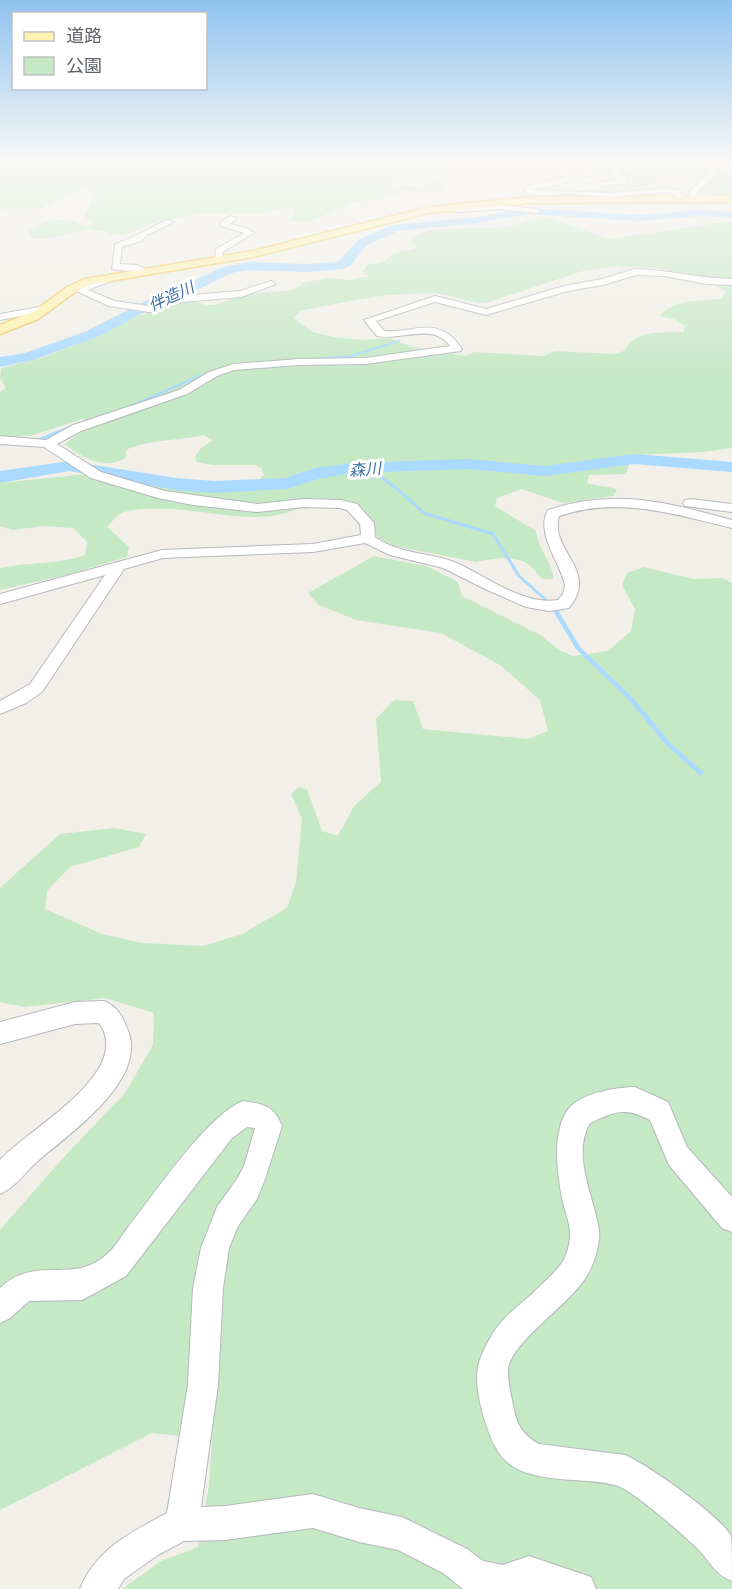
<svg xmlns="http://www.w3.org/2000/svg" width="732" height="1589" font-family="Lato,'Noto Sans JP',sans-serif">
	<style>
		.green { fill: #c5e8c5; fill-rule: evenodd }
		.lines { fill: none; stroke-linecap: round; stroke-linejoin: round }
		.stream-far2 { stroke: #aadaff; stroke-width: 2 }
		.stream-far1 { stroke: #aadaff; stroke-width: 3 }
		.stream { stroke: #aadaff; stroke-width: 4.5 }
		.river { fill: #aadaff; fill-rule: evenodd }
		.minor-casing { stroke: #b5b8bc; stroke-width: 2 }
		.major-casing { stroke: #f2c960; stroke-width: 3 }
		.minor { fill: #fff; fill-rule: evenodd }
		.major { fill: #fff2af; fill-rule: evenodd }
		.labels { text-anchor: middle; stroke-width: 6; stroke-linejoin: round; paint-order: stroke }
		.far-water-label { font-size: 16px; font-style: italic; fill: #4174aa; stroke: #fff }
	</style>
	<rect width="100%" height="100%" fill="#f1efe8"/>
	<path class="green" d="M0,162H446L437,176L397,181L393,185L426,187L430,183L429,180L440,178L450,179L443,185V190L439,192L401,191L398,196L356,202L308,222L290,221L295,210C283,204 274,213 262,213L199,214L158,221L131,233L108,236L107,231H95L92,229C73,230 53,241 33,238L28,232C38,224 52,219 65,220C76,221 83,229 94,224L85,217L94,194L87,189L80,190L42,208L0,209Z
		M587,162H698L707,167L732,173V197L697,193L704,185C697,181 693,175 687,172C674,165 658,172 652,184C631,191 610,194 588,191L586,189L599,188L613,179L602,169Z
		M551,219L610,239L732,221V448L703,452L636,455L629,465L626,474L589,475L587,483C598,487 608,485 617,490L613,496L563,503L522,489L497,498L495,506L536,531C538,549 551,560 554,579H542C538,575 534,568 529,565C517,555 491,558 477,562L394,546L378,538L363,508L349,500L317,498C267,535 208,506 152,509C141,509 130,509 120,514C115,517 111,523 107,527L129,547L127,557L66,575L0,590V568C29,562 57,565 85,555L87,542L73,528L43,526L13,530L0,526V483L87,474L105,468L149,476L165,483L193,488L236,489L257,481L264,475L262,469L256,465H213L197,462L195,457L200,449L213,440L203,435C178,441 149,439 126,450L125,458C105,471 80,456 64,444L93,425L83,419L29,436H0V392L6,388L0,378L1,368L41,358L83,342L135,315H142L172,303L194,300L205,305H214L248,294L292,290L302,285L301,283L329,278L350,280L370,276L362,273L367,265L385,261L394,253L414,249L416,247L411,242L414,237L430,230L509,227L531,220ZM615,266C652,267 695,270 726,292L721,299C699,301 674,299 659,316L674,319L685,326L683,332C661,333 636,329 624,351L614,354L555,351L544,356L474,352L465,356L413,347L389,338L362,340L334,337L312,332L294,318L300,311C345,302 390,291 437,294C453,295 469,303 486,303L583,271Z
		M374,556L426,566L458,582L462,596L542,636L559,650L573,656L608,651L631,631L635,609L622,585L627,573L644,567L693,579L722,578L732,583V1589H122L161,1561L198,1547L209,1486L212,1439L152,1433L0,1510V1230L63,1158L125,1093L153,1045L154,1013L105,998L25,1007L0,1002V888L60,834L115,828L146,834L139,847L70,867L47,891L45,909L102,934L142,943L203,946L242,934L287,908L296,882L302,819L291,794L299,787L307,789L322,831L338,836L354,806L381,782L376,719L394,700L413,701L423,729L528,739L548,731L540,700L500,665L441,633L356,620L319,605L308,593Z"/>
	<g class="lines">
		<path class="stream-far2" d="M312,359L351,356L399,341
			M126,408L209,372"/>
		<path class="stream-far1" d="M36,441L73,426
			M368,469L395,487L424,513L493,534L519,576L556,609"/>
		<path class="stream" d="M554,608L578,648L632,700L667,743L701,773"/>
		<path class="river" d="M527,208L639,215L700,210L732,212V218L700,216L639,221L527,214L478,223L398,231L366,246L350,266L343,269L307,272L250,270L231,273L187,295L153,308L97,337L33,360L0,367V357L25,353L87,331L143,302L177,289L222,267L250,262L307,264L336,262L340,260L358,240L392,225L478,217Z
			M634,454L732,462V472L634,464L545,476L468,469L352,473L318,479L287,489L214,493L176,490L69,471L0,483V471L69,461L176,478L214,481L285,478L315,468L352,463L468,459L545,466Z"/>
		<defs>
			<path id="minor" d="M552,162H560L569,170L571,179L568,182L533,190L610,193L666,188L679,190L687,200L680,202L673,194L666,192L610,197L568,194L542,196L524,193L527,186L564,177Z
				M577,162H586L593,168L586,177L603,182L618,180L610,173V169L627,165L629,162H637L633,169L618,172L627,179V183L603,186L578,180L585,168Z
				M709,162H717V174L697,192L699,203H693L689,192L709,173Z
				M499,205L537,209L541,211L537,213L499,209L458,212L442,208L446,206L458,208Z
				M230,216L237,218L230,224L247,228L254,233L223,252L221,262H215L216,249L244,233L221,226V222Z
				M167,220L174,222L147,235L141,241L122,247L120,264L137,265L148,270V274L112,269L115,244C133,238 149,228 167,220Z
				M635,269C668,270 699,278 732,279V285L707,284L664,276L636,275L603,285L568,291L486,315L435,302L376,321L384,331C418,333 438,314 462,349L461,351L365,364L299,365L234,370L217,376L187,394L81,431L57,444L101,472L165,491L257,504L304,499L341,500L357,504L374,523L375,537C398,554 428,552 454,562C486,575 522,606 558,600L563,594L565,585C560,562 535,533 548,510C616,488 665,502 732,520V528C674,514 618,496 559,516C549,551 600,570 569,608L549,611L526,607L487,590L443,568L390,555L365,543L313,552L163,558L124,569L42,692L26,703L0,714V701L30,684L105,575L0,604V594L162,550L313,544L361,535L360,524L347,510L340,508L304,507L257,512L193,505L158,498L91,478L44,447L0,444V436L46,440L73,425L179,390L209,372L233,364L299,359L365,358L450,346C433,322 401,341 377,336L364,320L435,296L486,309L564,286L602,279Z
				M103,278L108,281L106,283L88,290L115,301L149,306L181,296L240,291L271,281L276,284L241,297L182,302L149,312L109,306L74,290Z
				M45,306L49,307V311L0,320V314Z
				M690,499L732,504V512L685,506L683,503L685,500Z
				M104,1001C117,1006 122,1016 127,1028C150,1079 70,1133 38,1161C25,1172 15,1188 0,1194V1160C28,1129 135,1072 99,1023L75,1024L0,1044V1022L75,1002Z
				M635,1087L668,1102L687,1147L732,1197V1232L722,1228L669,1165L650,1120C625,1107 615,1111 590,1123C571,1156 594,1196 599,1230C601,1241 594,1264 588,1274C572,1303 513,1340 508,1368C507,1379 511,1394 513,1405C516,1423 522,1435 539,1444L625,1455C647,1464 720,1516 731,1536C732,1543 732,1571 732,1581C714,1574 710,1561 697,1548C682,1534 635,1492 618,1486C581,1474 516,1490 495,1446C485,1426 474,1390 478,1367C480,1356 489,1339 495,1330C505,1315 524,1302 537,1289C546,1280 562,1267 566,1255C575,1229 567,1222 562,1198C557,1172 551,1127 571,1106C584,1093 617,1087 635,1087Z
				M243,1101C264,1104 274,1106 282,1126L265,1179L257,1199L238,1226L229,1248L223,1288L218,1385L201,1507L225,1506L313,1494L359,1508L402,1517L467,1549L483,1561L503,1565L529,1556L591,1577L596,1589H463L443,1573L398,1550L359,1542L313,1528L225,1540L184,1541L158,1555L124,1579L118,1589H80C96,1549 130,1533 167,1513L188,1385L193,1288L201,1248L217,1207L237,1179L244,1166L255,1128L247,1127L232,1138L126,1276L82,1300L29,1301L10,1318L0,1323V1288C36,1254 72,1285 106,1255C114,1249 120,1238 126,1230C153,1196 206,1116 243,1101Z"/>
			<path id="major" d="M732,196V202L531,203L429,213L253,257L92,284L75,292L38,319L0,334V325L35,311L67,287L85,279L253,251L429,207L531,197Z"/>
		</defs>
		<use href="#minor" class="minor-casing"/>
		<use href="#major" class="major-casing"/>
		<use href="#minor" class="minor"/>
		<use href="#major" class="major"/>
	</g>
	<linearGradient id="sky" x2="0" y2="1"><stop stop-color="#8fc3f1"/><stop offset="0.42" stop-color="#f9f8f5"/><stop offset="1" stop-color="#f9f8f5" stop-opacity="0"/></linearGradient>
	<rect width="732" height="385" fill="url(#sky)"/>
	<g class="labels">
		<g class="far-water-label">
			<text transform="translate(171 296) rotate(-25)" y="6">伴造川</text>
			<text transform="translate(365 469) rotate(-5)" y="6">森川</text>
		</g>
	</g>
	<rect x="12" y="12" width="195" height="78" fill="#ffffff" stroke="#bfc1c3" stroke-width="1.5"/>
	<rect x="24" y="32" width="30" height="9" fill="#fff2af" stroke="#bfc1c3" stroke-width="1.5"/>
	<text x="66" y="42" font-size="18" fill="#5f6368">道路</text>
	<rect x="24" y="57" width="30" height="18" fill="#c5e8c5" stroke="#bfc1c3" stroke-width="1.5"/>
	<text x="66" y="72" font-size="18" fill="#5f6368">公園</text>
</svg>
